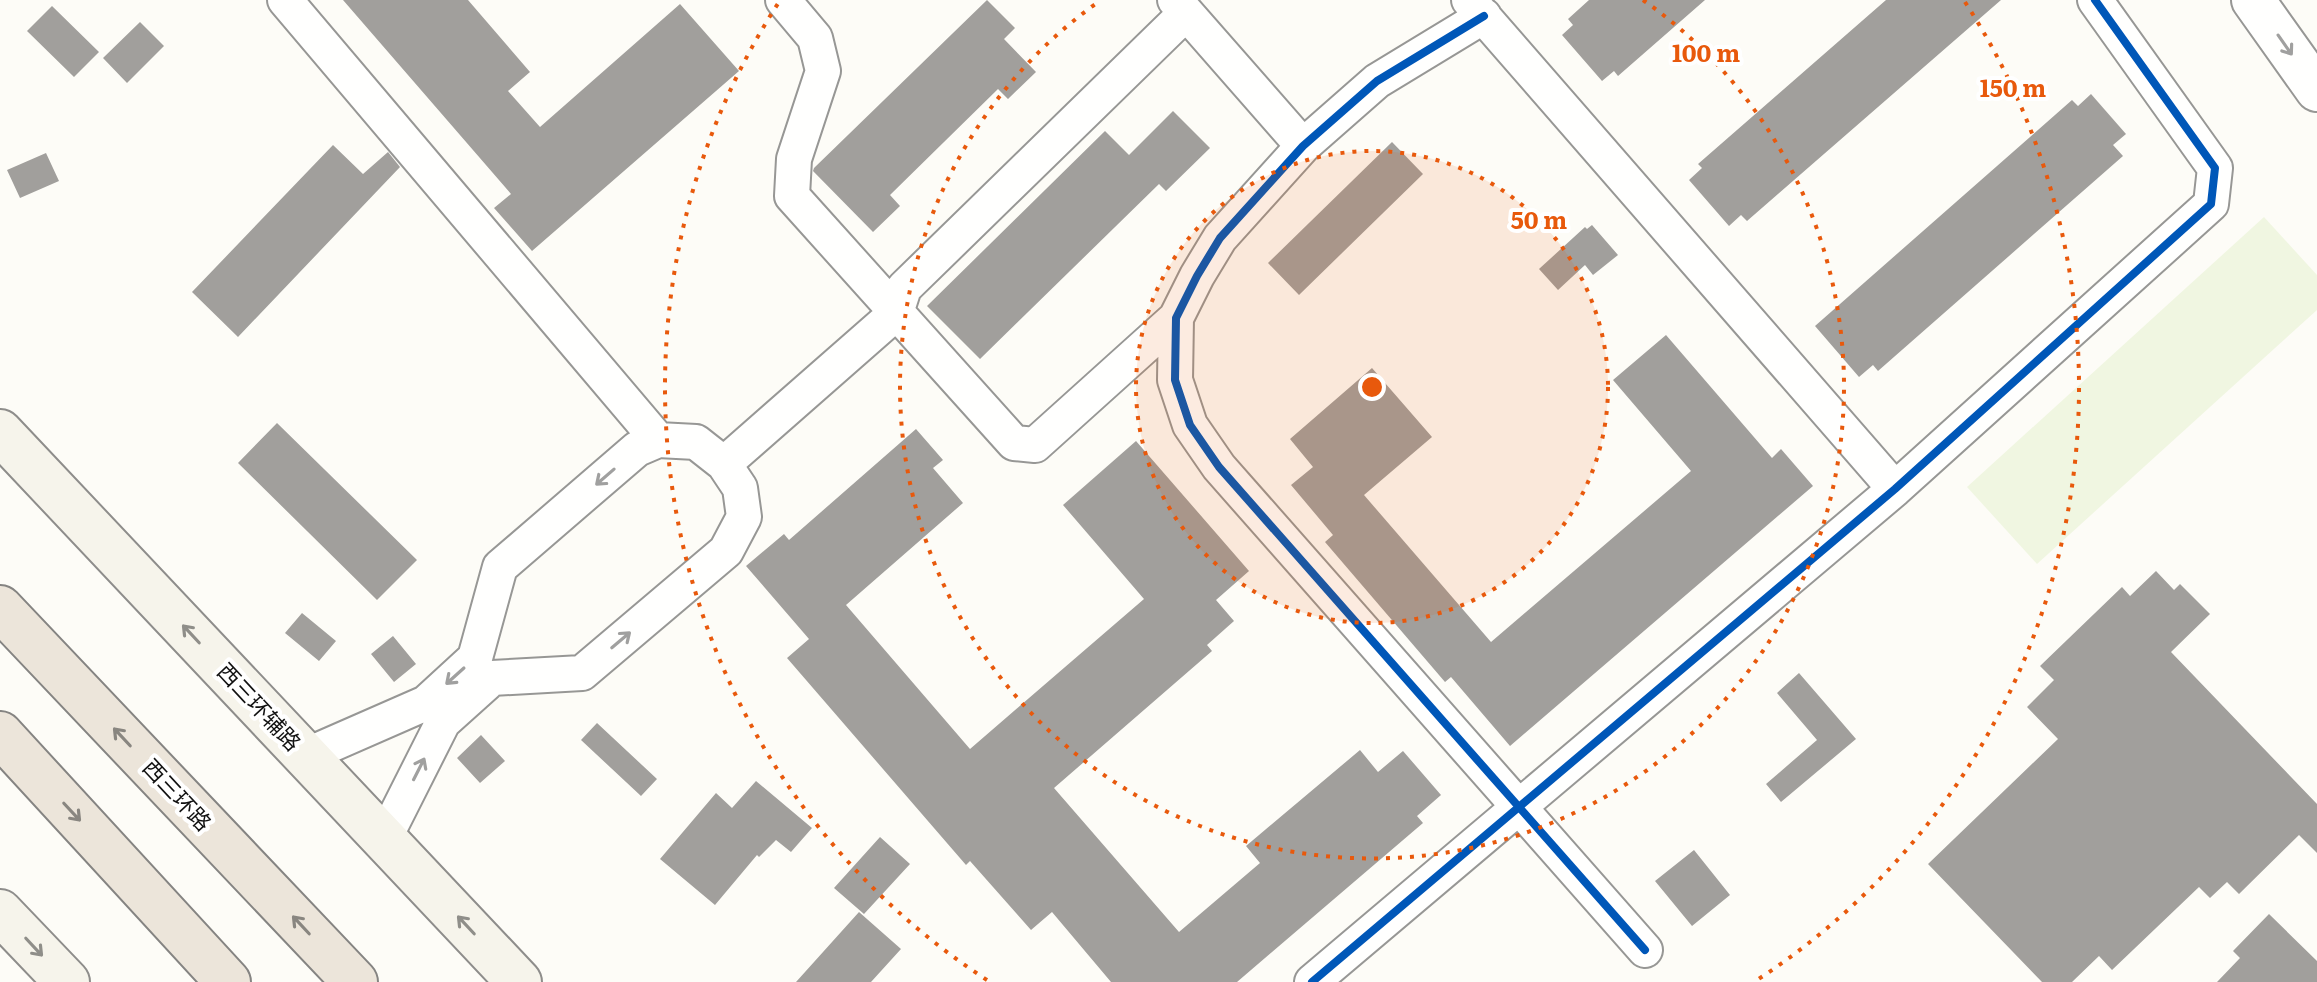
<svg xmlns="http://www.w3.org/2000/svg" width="2317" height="982" font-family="Literata,'Noto Sans SC',serif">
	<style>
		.pitch { fill: #f0f6e1 }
		.building { fill: #a19f9c }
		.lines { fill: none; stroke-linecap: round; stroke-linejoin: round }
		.minor-casing { stroke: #979795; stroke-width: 38 }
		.tertiary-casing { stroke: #979795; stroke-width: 46 }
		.secondary-casing { stroke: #8e8d8b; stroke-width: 48 }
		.trunk-casing { stroke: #858482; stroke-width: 48 }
		.minor { stroke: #fffffe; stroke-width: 34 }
		.tertiary { stroke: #fffffe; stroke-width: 42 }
		.secondary { stroke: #f6f4eb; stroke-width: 44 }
		.trunk { stroke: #ece5da; stroke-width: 44 }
		.cycleway-casing { stroke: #fff; stroke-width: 13 }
		.cycleway { stroke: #0057b8; stroke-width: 8 }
		.oneway { stroke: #a0a09f }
		.oneway2 { stroke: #8f8e89 }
		.oneway3 { stroke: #898680 }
		.ring { fill: none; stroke: #e8590c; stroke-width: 4; stroke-dasharray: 4 8 }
		.labels { text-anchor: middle; stroke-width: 8; stroke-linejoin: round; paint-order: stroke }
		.street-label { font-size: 22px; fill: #111; stroke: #fff }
		.centre { fill: #e8590c; stroke: #fff; stroke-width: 4 }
		.ring-label { font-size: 24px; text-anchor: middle; font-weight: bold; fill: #e8590c; stroke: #fff; stroke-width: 8; stroke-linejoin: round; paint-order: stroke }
	</style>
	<rect width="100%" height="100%" fill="#fdfcf7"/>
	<path class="pitch" d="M2264,217L2317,275V310L2037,564L1967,487Z"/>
	<path class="building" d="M343,0H468L530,72L508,91L540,127L680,4L739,71L532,251L494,208L511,194Z
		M987,0L1015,28L1004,39L1036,72L1008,99L998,89L890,195L900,206L873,232L813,171L814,168Z
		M1589,0H1705L1618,76L1614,71L1602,81L1562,35L1573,25L1568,19Z
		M1886,0H2001L1747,221L1741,215L1729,226L1689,180L1702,168L1698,164Z
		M52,6L99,52L74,77L27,31Z
		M140,22L164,46L127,83L103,58Z
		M2091,94L2126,134L2113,145L2123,156L1878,371L1873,365L1859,377L1815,326L2072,100L2078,106Z
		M1173,111L1210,148L1166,191L1159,184L980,359L927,306L1105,131L1129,155Z
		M1392,142L1423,174L1299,295L1268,263Z
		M333,145L363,174L388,152L400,167L238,337L192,292Z
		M46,153L59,181L20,198L7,170Z
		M1592,225L1618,255L1593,275L1585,265L1558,290L1539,269L1585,227L1587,229Z
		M1666,335L1772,458L1781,449L1813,486L1510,746L1451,677L1445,682L1325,542L1333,535L1291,485L1313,467L1290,439L1372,368L1432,437L1364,495L1491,642L1691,471L1613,380Z
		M277,423L417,560L377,600L238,463Z
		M916,429L943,460L933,468L963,503L846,605L970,749L1144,599L1063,505L1136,441L1249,571L1216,600L1234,621L1207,645L1212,651L1054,788L1179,932L1260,863L1246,846L1360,750L1378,772L1403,751L1441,795L1417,816L1423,823L1237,982H1111L1052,912L1031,930L970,861L966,865L787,658L809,639L746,566L784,534L789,540Z
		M2156,571L2174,590L2180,584L2210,614L2171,652L2317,804V853L2299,835L2239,894L2227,882L2210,898L2199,887L2112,970L2099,956L2072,982H2042L1928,864L2058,739L2027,707L2054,680L2040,666L2122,587L2130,596Z
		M302,613L336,641L319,661L285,633Z
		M393,636L416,664L394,682L371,654Z
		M1799,673L1856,739L1781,802L1766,784L1817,740L1777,693Z
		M597,723L657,779L641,796L581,740Z
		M481,735L505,761L480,783L457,758Z
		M756,781L812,828L791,852L776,840L759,857L757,855L715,905L660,859L716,793L732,808Z
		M880,837L910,864L864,914L834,888Z
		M1694,850L1730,895L1692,926L1655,881Z
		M859,912L901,949L871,982H796Z
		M2269,914L2317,961V982H2217L2240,958L2233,951Z"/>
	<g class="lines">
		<defs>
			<path id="minor" d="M285,0L658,440
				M783,0L815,38L823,71L794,159L792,196L1014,443L1035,445L1176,318
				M1175,0L1303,146
				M1469,0L1895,489
				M1484,16L1377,81L1303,146L1220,238L1197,276L1176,318L1175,380L1190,425L1219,467L1645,950
				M724,464L896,313L904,288L1186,13
				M305,756L426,703L475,658L500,567L637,449L658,440L696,442L724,464L740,488L744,517L726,551L582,673L492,678L443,722L384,839
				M1312,982L1895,489L2211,204L2215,168L2095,0"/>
			<path id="tertiary" d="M2253,0L2317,90"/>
			<path id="secondary" d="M0,432L519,982
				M0,912L67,982"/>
			<path id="trunk" d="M0,608L355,982
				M0,734L228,982"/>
		</defs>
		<use href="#minor" class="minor-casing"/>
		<use href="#tertiary" class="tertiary-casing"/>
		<use href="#secondary" class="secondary-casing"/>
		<use href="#trunk" class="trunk-casing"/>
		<use href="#minor" class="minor"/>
		<use href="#tertiary" class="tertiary"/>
		<use href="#secondary" class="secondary"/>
		<use href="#trunk" class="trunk"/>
		<defs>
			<path id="cycleway" d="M1484,16L1377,81L1303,146L1220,238L1197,276L1176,318L1175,380L1190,425L1219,467L1645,950
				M1312,982L1895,489L2211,204L2215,168L2095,0"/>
		</defs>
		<use href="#cycleway" class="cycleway-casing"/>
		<use href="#cycleway" class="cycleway"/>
	</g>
	<defs><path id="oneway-shaft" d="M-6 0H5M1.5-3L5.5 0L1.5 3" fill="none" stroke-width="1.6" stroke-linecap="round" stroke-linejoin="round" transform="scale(2)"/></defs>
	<g class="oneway">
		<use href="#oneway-shaft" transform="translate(2285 45) rotate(55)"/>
		<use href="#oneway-shaft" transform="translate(605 477) rotate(139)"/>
		<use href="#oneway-shaft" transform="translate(621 640) rotate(-40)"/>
		<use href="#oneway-shaft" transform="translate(455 676) rotate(138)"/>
		<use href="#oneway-shaft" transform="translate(419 769) rotate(-63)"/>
	</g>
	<g class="oneway2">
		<use href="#oneway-shaft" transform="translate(191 634) rotate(-133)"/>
		<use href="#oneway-shaft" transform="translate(466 925) rotate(-133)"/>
		<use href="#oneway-shaft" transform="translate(34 947) rotate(47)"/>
	</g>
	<g class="oneway3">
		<use href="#oneway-shaft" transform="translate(122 737) rotate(-133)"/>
		<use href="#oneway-shaft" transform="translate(72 812) rotate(47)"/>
		<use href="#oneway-shaft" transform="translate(301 925) rotate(-133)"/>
	</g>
	<circle cx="1372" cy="387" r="236" fill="#e8590c" fill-opacity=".12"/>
	<g class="ring">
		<circle cx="1372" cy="387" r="236"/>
		<path d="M1643 0A472 472 0 1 1 1101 0"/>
		<path d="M987 980A707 707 0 0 1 779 2M1965 2A707 707 0 0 1 1757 980"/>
	</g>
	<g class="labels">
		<g class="street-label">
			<text transform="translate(259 707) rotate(47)" y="8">西三环辅路</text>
			<text transform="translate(177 795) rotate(47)" y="8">西三环路</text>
		</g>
	</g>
	<circle cx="1372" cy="387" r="12" class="centre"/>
	<g class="ring-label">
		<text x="1706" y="62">100 m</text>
		<text x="2013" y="97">150 m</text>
		<text x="1539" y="229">50 m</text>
	</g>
</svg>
